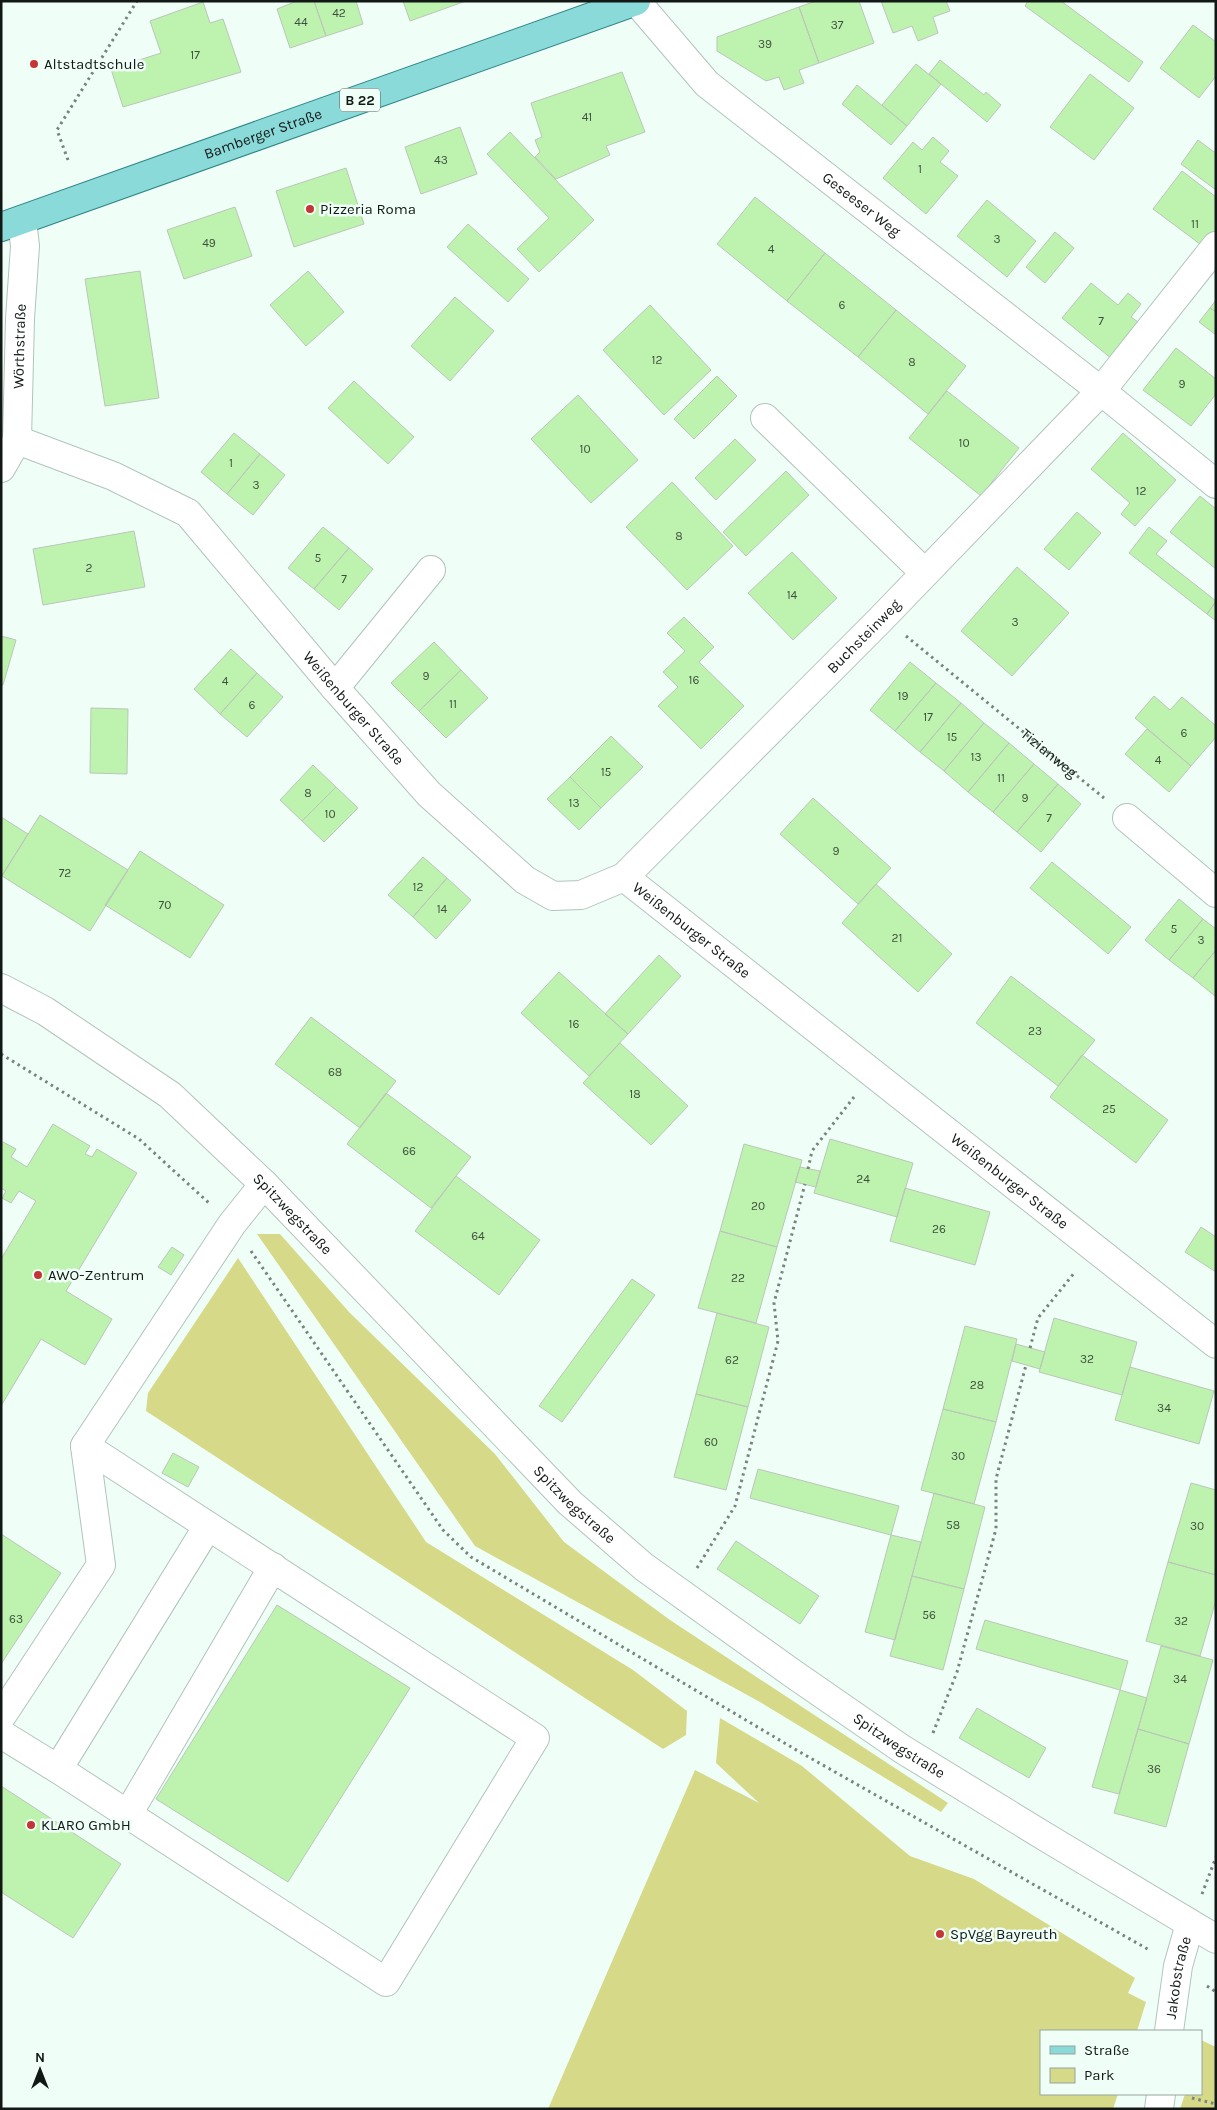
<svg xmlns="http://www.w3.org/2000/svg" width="1217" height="2110" font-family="Karla,sans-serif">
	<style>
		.green { fill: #d5d988 }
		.building { fill: #bef3af; stroke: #bbc6b8 }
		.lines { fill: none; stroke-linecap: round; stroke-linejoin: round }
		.minor-casing { stroke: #b1c4bb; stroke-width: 30 }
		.major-casing { stroke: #2f8685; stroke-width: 30 }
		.path { stroke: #79837e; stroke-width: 3; stroke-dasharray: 2.5 4; stroke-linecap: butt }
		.minor { stroke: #fff; stroke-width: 28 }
		.major { stroke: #8bdada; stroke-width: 28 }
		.poi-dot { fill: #c43535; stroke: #effff8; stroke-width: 2 }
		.labels { text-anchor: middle; stroke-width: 5; stroke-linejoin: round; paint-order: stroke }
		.number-label { font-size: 12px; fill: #3d4f3c }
		.shield { fill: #effff8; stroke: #545d59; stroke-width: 1 }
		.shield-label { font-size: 14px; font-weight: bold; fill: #121815 }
		.poi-label { font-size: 15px; fill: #121815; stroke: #effff8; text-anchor: start }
		.street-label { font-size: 15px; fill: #121815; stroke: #effff8 }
	</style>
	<rect width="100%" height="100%" fill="#effff8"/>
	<path class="green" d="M257,1234H280L349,1312L495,1454L564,1542L670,1620L948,1803L941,1812L760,1702L475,1546Z
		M238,1258L426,1542L633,1670L687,1711L686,1735L663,1749L146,1411L148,1393Z
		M720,1718L802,1766L910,1856L974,1879L1135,1978L1128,1993L1146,2002L1137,2031H1041V2094H1118L1113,2109H548L695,1770L759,1803L716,1763Z
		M1201,2040L1216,2047V2109H1180L1185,2094H1201Z"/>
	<path class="building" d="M297,1H314L326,36L290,48L277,9Z
		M314,1H356L363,24L326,36Z
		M403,1H466L410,21Z
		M816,1H859L874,43L819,63L799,7Z
		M881,1H946L950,11L933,17L938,33L918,41L912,26L893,33Z
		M1028,1H1061L1143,62L1129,82L1025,6Z
		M203,2L210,23L223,19L241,72L123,107L111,69L161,53L150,21Z
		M799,7L819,63L799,70L804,83L784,90L779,77L766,81L717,51V37Z
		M1193,25L1216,42V76L1199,98L1160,68Z
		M940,60L984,95L986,92L1001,105L987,122L929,74Z
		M916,64L941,84L907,126L882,105Z
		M622,72L645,132L606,146L610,155L556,179L535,157L540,152L535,140L542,137L531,103Z
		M1090,74L1134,108L1094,160L1050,127Z
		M857,85L907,126L891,145L842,104Z
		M460,127L477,174L421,194L405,147Z
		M510,132L594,220L539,272L517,249L549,218L487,154Z
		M933,137L949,151L940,162L958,176L926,214L883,178L913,142L922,150Z
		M1198,140L1214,152L1216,151V190L1181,164Z
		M346,168L364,224L294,247L276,191Z
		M1182,171L1216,197V240L1208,250L1153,209Z
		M755,197L825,253L787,301L717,244Z
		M987,200L1036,241L1007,277L957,236Z
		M235,207L252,256L184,279L167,230Z
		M468,224L529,279L508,302L447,247Z
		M1055,232L1074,248L1045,283L1026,267Z
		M825,253L896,310L858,357L787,301Z
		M140,271L159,398L105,406L85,279Z
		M308,271L344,312L306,346L270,305Z
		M1091,283L1118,305L1128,293L1141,304L1131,317L1141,324L1112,359L1062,318Z
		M455,297L494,331L450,381L411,346Z
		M1216,300V312L1210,308Z
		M650,305L711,370L664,415L603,350Z
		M1210,308L1216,312V335L1199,322Z
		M896,310L966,366L928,414L858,357Z
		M1176,348L1216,379V394L1191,426L1143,390Z
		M717,376L737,396L694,439L674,419Z
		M354,381L414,437L388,464L328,408Z
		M947,391L1019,448L981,496L909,438Z
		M578,395L638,460L591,503L531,439Z
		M234,433L260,454L227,494L201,472Z
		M1123,433L1176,480L1135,526L1121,514L1130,503L1091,469Z
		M735,439L756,460L716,500L695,478Z
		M260,454L285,475L253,515L227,494Z
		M786,471L809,495L746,556L723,532Z
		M672,482L733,546L687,590L626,527Z
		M1200,496L1216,509V569L1170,532Z
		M1077,512L1101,533L1069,570L1044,549Z
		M323,527L349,548L314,589L288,568Z
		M1149,527L1167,541L1156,554L1216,601L1207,614L1129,553Z
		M134,531L145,587L43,605L33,549Z
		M349,548L373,569L339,610L314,589Z
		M792,552L837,598L793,640L748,593Z
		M1017,567L1069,613L1012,676L961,631Z
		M1216,602V621L1207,614Z
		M684,617L714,647L699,662L744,706L701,749L658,706L678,687L663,672L685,651L667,633Z
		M1,636L16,640L3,685H1Z
		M434,642L461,670L419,711L391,683Z
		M231,649L257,673L220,714L194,689Z
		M910,662L936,683L895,731L870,710Z
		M461,670L488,698L446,738L419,711Z
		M257,673L283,697L247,737L220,714Z
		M936,683L961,703L920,752L895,731Z
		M1154,696L1170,710L1182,697L1216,726V737L1191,766L1135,718Z
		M961,703L984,723L944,771L920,752Z
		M91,708L128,709L127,774L90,773Z
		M984,723L1009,743L968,792L944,771Z
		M1147,729L1191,766L1169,792L1125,754Z
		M611,736L643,767L601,808L570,777Z
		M1009,743L1034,764L993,812L968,792Z
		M1034,764L1058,784L1017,832L993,812Z
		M313,765L336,787L302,821L280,800Z
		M570,777L601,808L579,830L547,799Z
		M1058,784L1081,804L1041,852L1017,832Z
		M336,787L358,808L324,842L302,821Z
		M813,798L891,868L858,904L780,834Z
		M40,815L128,870L90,931L2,876Z
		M1,817L28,834L1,877Z
		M140,851L224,905L190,958L105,905Z
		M423,857L447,878L413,917L388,895Z
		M1052,862L1131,927L1108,954L1030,888Z
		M447,878L471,900L436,939L413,917Z
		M876,884L952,954L918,992L842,923Z
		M1179,899L1203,919L1169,960L1145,940Z
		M1203,919L1216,929V950L1193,978L1169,960Z
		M1216,950V997L1193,978Z
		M659,955L681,976L628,1034L605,1014Z
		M559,972L628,1034L589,1076L521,1013Z
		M1011,976L1095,1040L1058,1086L976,1023Z
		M311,1017L396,1081L360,1128L275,1064Z
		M620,1043L688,1106L651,1145L583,1083Z
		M1082,1055L1168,1120L1136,1163L1050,1097Z
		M386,1093L471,1157L431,1208L347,1144Z
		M53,1124L90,1146L85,1154L92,1157L97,1149L137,1173L66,1291L112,1319L85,1365L41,1339L1,1406V1259L36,1201L19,1191L11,1203L2,1198L6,1191L1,1188V1141L16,1149L11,1157L27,1167Z
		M830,1139L913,1163L897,1217L814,1193Z
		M744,1144L802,1160L777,1247L720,1231Z
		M800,1167L820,1171L816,1187L795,1182Z
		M456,1176L540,1240L499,1295L415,1231Z
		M905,1188L990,1212L975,1265L890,1241Z
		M1201,1227L1216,1237V1272L1185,1252Z
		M720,1231L777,1247L756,1323L698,1308Z
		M172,1247L184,1255L171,1275L158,1267Z
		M632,1279L655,1295L562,1422L539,1406Z
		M717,1313L769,1327L748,1407L696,1394Z
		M1054,1318L1137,1342L1122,1395L1039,1372Z
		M965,1326L1017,1339L996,1422L943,1409Z
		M1016,1344L1045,1352L1040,1369L1012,1361Z
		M1130,1367L1214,1391L1199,1444L1115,1420Z
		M696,1394L748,1407L726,1490L674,1477Z
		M943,1409L996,1422L974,1504L921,1490Z
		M173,1453L199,1467L188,1487L162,1473Z
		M758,1469L899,1506L891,1535L750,1498Z
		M1191,1483L1216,1490V1575L1168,1562Z
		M934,1493L985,1507L964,1589L912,1576Z
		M1,1534L61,1573L1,1664Z
		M891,1535L921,1542L895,1640L865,1632Z
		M736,1541L819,1596L800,1624L717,1569Z
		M1168,1562L1216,1575V1600L1200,1656L1146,1641Z
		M912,1576L964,1589L943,1670L890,1656Z
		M277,1605L410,1688L288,1882L156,1799Z
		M985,1620L1128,1661L1120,1690L976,1649Z
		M1161,1646L1213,1660L1189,1744L1138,1729Z
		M1120,1690L1147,1698L1119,1794L1092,1787Z
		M977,1708L1046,1748L1029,1778L959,1738Z
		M1138,1729L1189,1744L1166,1827L1114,1813Z
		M1,1786L121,1864L73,1938L1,1892Z"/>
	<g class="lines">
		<defs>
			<g id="minor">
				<path id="s2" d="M636,1L707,84L1101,391L1216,484"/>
				<path d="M765,418L925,573"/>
				<path id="s3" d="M17,440L113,476L188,513L335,688L429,794L525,880L553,896L581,895L624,877L879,621L1101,391L1216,246"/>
				<path id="s4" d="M1,468L17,440L20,319L25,246L22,220"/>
				<path d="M335,688L431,570"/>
				<path d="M1127,818L1216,893"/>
				<path id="s5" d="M624,877L1216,1344"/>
				<path id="s6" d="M1,988L45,1011L170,1095L264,1184L570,1503L644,1567L792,1673L902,1749L1049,1839L1216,1939"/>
				<path d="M85,1446L535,1738L386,1982L58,1769L208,1526"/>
				<path d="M1,1717L101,1565L85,1446L232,1224L264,1184"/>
				<path d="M1,1734L58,1769"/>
				<path d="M128,1814L273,1567"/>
				<path id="s7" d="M1169,2031L1178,1966L1190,1924"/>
				<path d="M1159,2109L1161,2094"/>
			</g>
			<g id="major">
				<path id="s8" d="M1,227L636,1"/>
			</g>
		</defs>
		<use href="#minor" class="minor-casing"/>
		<use href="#major" class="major-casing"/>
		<g class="path">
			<path d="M68,160L57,130L137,1"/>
			<path id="s1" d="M906,636L1104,798"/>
			<path d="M1,1054L139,1139L209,1203"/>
			<path d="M808,1169L812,1151L854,1097"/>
			<path d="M251,1251L443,1530L471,1557L798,1751L1151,1951"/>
			<path d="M1030,1348L1038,1318L1075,1272"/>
			<path d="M697,1568L735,1506L778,1341L774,1303L805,1184"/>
			<path d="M933,1733L957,1672L996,1529V1479L1026,1365"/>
			<path d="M1202,1894L1216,1857"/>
			<path d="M1207,1986L1216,1992"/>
			<path d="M1192,2098L1216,2104"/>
		</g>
		<use href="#minor" class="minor"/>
		<use href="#major" class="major"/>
	</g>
	<g class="poi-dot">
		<circle cx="34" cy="64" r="5"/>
		<circle cx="310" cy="209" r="5"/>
		<circle cx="38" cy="1275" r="5"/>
		<circle cx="31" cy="1825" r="5"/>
		<circle cx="940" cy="1934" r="5"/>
	</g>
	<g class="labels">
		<g class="number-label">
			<text x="339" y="17">42</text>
			<text x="301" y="26">44</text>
			<text x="837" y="29">37</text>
			<text x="765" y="48">39</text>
			<text x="195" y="59">17</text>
			<text x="587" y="121">41</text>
			<text x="441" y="164">43</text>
			<text x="920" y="173">1</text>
			<text x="1195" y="228">11</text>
			<text x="997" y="243">3</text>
			<text x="209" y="247">49</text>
			<text x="771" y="253">4</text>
			<text x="842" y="309">6</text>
			<text x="1101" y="325">7</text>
			<text x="657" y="364">12</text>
			<text x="912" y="366">8</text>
			<text x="1182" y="388">9</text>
			<text x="964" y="447">10</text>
			<text x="585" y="453">10</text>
			<text x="231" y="467">1</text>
			<text x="256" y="489">3</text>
			<text x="1141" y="495">12</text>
			<text x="679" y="540">8</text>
			<text x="318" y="562">5</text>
			<text x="89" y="572">2</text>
			<text x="344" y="583">7</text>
			<text x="792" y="599">14</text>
			<text x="1015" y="626">3</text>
			<text x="426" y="680">9</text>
			<text x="694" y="684">16</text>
			<text x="225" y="685">4</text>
			<text x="903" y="700">19</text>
			<text x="453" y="708">11</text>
			<text x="252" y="709">6</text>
			<text x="928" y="721">17</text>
			<text x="1184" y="737">6</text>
			<text x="952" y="741">15</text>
			<text x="976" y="761">13</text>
			<text x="1158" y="764">4</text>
			<text x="606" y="776">15</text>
			<text x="1001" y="782">11</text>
			<text x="308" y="797">8</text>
			<text x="1025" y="802">9</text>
			<text x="574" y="807">13</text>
			<text x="330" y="818">10</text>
			<text x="1049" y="822">7</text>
			<text x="836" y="855">9</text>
			<text x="65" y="877">72</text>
			<text x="418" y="891">12</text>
			<text x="165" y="909">70</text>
			<text x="442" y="913">14</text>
			<text x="1174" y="933">5</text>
			<text x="897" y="942">21</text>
			<text x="1201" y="944">3</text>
			<text x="574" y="1028">16</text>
			<text x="1035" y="1035">23</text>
			<text x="335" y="1076">68</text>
			<text x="635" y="1098">18</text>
			<text x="1109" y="1113">25</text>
			<text x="409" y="1155">66</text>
			<text x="863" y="1183">24</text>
			<text x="758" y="1210">20</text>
			<text x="939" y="1233">26</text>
			<text x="478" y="1240">64</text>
			<text x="738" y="1282">22</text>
			<text x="1087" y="1363">32</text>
			<text x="732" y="1364">62</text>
			<text x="977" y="1389">28</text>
			<text x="1164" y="1412">34</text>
			<text x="711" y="1446">60</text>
			<text x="958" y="1460">30</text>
			<text x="953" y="1529">58</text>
			<text x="1197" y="1530">30</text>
			<text x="929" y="1619">56</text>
			<text x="16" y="1623">63</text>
			<text x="1181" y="1625">32</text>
			<text x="1180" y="1683">34</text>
			<text x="1154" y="1773">36</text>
		</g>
		<rect class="shield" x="340" y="88.5" width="40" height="23" rx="4"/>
		<g class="shield-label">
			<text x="360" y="105">B 22</text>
		</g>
		<g class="poi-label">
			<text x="44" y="69">Altstadtschule</text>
			<text x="320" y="214">Pizzeria Roma</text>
			<text x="48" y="1280">AWO-Zentrum</text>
			<text x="41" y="1830">KLARO GmbH</text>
			<text x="950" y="1939">SpVgg Bayreuth</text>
		</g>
		<g class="street-label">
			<text dy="5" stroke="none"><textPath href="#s8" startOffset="278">Bamberger Straße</textPath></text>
			<text dy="5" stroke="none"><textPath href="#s2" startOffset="305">Geseeser Weg</textPath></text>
			<text dy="5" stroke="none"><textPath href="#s4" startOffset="126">Wörthstraße</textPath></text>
			<text dy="5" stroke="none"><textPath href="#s3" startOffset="1132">Buchsteinweg</textPath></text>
			<text dy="5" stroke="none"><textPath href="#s3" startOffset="442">Weißenburger Straße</textPath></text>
			<text dy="5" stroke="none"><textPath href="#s1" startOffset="185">Tizianweg</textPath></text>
			<text dy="5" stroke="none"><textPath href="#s5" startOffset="86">Weißenburger Straße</textPath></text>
			<text dy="5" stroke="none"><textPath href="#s5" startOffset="491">Weißenburger Straße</textPath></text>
			<text dy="5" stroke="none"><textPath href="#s6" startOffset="371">Spitzwegstraße</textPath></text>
			<text dy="5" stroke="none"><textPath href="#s6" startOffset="776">Spitzwegstraße</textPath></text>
			<text dy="5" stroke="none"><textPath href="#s6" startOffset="1181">Spitzwegstraße</textPath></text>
			<text dy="5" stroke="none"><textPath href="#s7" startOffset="54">Jakobstraße</textPath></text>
		</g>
	</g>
	<rect width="1217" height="2110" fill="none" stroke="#121815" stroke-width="5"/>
	<rect x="1040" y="2030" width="162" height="65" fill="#effff8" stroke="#97a39d"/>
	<rect x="1050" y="2046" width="25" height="8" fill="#8bdada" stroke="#97a39d"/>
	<text x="1084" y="2055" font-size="15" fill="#121815">Straße</text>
	<rect x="1050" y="2068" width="25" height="15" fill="#d5d988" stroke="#97a39d"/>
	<text x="1084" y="2080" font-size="15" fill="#121815">Park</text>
	<g transform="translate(40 2070)" stroke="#effff8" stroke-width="4" paint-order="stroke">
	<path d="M0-4L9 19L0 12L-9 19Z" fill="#121815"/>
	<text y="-8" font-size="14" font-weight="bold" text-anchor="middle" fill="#121815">N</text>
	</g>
</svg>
